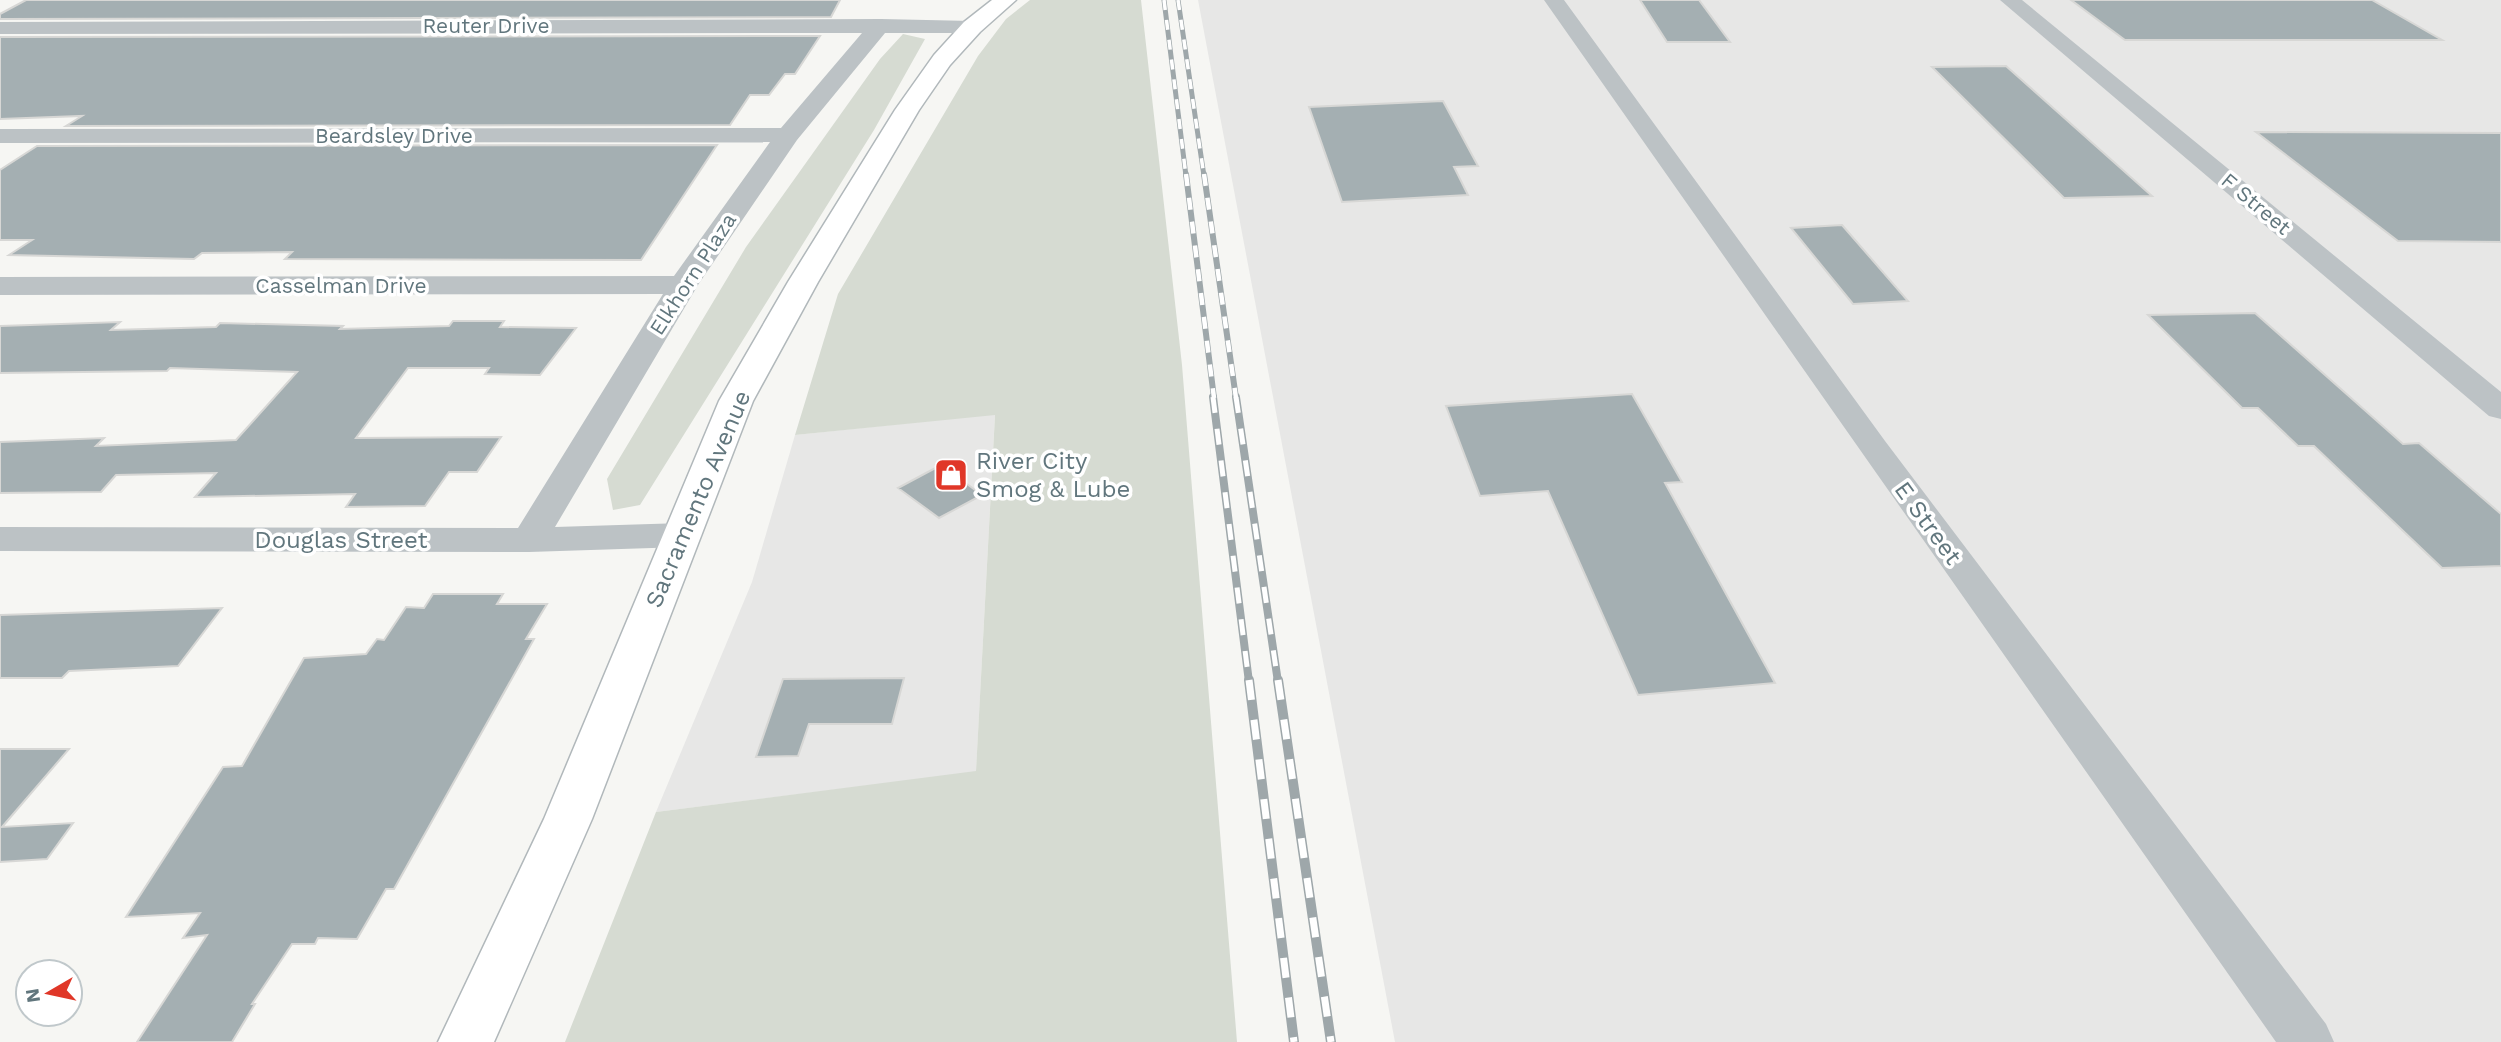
<svg xmlns="http://www.w3.org/2000/svg" width="2501" height="1042" font-family="'Work Sans',sans-serif">
	<style>
		.built { fill: #e7e7e6 }
		.green { fill: #d6dbd2 }
		.building { fill: #a4afb2; stroke: #d7d7d5; stroke-width: 2 }
		.lines { fill: none; stroke-linecap: round; stroke-linejoin: round }
		.secondary-casing { stroke: #b1b8bb; stroke-width: 3 }
		.minor { fill: #bcc2c5; fill-rule: evenodd }
		.secondary { fill: #fff; fill-rule: evenodd }
		.rail-far3-casing { stroke: #9ea7aa; stroke-width: 5 }
		.rail-far2-casing { stroke: #9ea7aa; stroke-width: 6 }
		.rail-far1-casing { stroke: #9ea7aa; stroke-width: 8 }
		.rail-casing { stroke: #9ea7aa; stroke-width: 10 }
		.rail-far3 { stroke: #fff; stroke-width: 3.5; stroke-dasharray: 10; stroke-linecap: butt }
		.rail-far2 { stroke: #fff; stroke-width: 4.5; stroke-dasharray: 12; stroke-linecap: butt }
		.rail-far1 { stroke: #fff; stroke-width: 5; stroke-dasharray: 16; stroke-linecap: butt }
		.rail { stroke: #fff; stroke-width: 7; stroke-dasharray: 20; stroke-linecap: butt }
		.labels { text-anchor: middle; stroke-width: 7; stroke-linejoin: round; paint-order: stroke }
		.far-street-label { font-size: 21px; fill: #61767d; stroke: #fff }
		.poi-label { font-size: 24px; fill: #61767d; stroke: #fff; text-anchor: start }
		.street-label { font-size: 24px; fill: #61767d; stroke: #fff }
	</style>
	<rect width="100%" height="100%" fill="#f6f6f3"/>
	<path class="built" d="M1198,0H2501V1042H1395Z
		M995,414L976,772L656,812L752,582L795,435Z"/>
	<path class="green" d="M1030,0H1141L1182,365L1237,1042H565L656,812L976,771L995,415L795,435L838,294L978,56L1006,19Z
		M903,34L925,39L874,130L640,505L613,510L607,479L746,247L880,59Z"/>
	<path class="building" d="M26,0H840L831,17L0,19V14Z
		M1640,0H1699L1730,42H1667Z
		M2071,0H2372L2442,40H2125Z
		M820,36L795,74H785L769,95H750L730,125L66,126L82,116L0,119V37Z
		M2006,66L2152,196L2064,198L1932,67Z
		M1443,101L1478,166L1454,167L1468,195L1342,202L1309,107Z
		M2256,132L2501,133V242L2398,241Z
		M717,145L641,260L285,259L292,252L202,253L194,259L9,255L32,240H0V170L37,146Z
		M1842,225L1908,301L1853,304L1791,228Z
		M2255,313L2403,444L2419,443L2501,514V566L2442,568L2314,446H2298L2258,408H2242L2148,315Z
		M453,321H504L500,327L576,328L540,375L485,374L489,368H408L356,438L501,437L477,472H449L425,506L346,507L355,494L195,497L216,473L116,475L101,492L0,493V442L104,438L96,446L236,440L297,372L170,368L167,371L0,373V326L120,322L111,330L216,327L220,323L343,326L340,329L449,326Z
		M1632,394L1682,482L1665,483L1775,683L1638,695L1548,491L1480,496L1446,406Z
		M941,465L982,495L939,518L898,488Z
		M433,594H503L497,604H547L526,639H534L394,889H386L357,939L318,938L315,944H292L252,1004H255L232,1042H137L207,935L183,938L200,913L126,917L223,767L242,766L304,658L366,654L377,639L384,640L406,607L424,608Z
		M222,608L178,666L69,671L62,678H0V615Z
		M904,678L892,724H809L798,756L756,757L783,679Z
		M0,749H69L2,827L73,823L47,859L0,862Z"/>
	<g class="lines">
		<defs>
			<path id="secondary" d="M992,0H1016L980,32L950,65L919,110L818,282L753,401L592,819L494,1042H438L544,819L719,401L788,282L895,110L934,55L964,22Z"/>
		</defs>
		<use href="#secondary" class="secondary-casing"/>
		<path class="minor" d="M1544,0H1564L1885,441L2326,1024L2334,1042H2276Z
			M2000,0H2022L2501,392V419L2489,416Z
			M881,19L972,21L983,27L972,33H885L797,140L698,285L555,527L683,523L696,526L702,535L696,544L683,547L529,552L0,551V527L518,528L663,294L0,295V277L674,276L770,142L0,143V129L781,128L862,33L0,34V22Z"/>
		<use href="#secondary" class="secondary"/>
		<defs>
			<path id="rail-far3" d="M1164,0L1186,176
				M1178,0L1204,176"/>
			<path id="rail-far2" d="M1186,174L1214,398
				M1204,174L1236,398"/>
			<path id="rail-far1" d="M1213,397L1249,682
				M1236,397L1278,682"/>
			<path id="rail" d="M1249,680L1294,1042
				M1278,680L1331,1042"/>
		</defs>
		<use href="#rail-far3" class="rail-far3-casing"/>
		<use href="#rail-far2" class="rail-far2-casing"/>
		<use href="#rail-far1" class="rail-far1-casing"/>
		<use href="#rail" class="rail-casing"/>
		<use href="#rail-far3" class="rail-far3"/>
		<use href="#rail-far2" class="rail-far2"/>
		<use href="#rail-far1" class="rail-far1"/>
		<use href="#rail" class="rail"/>
	</g>
	<defs>
		<symbol id="shop-square" viewBox="-11 -11 22 22"><rect x="-9" y="-9" width="18" height="18" rx="4" fill="#e03728" stroke="#fff"/><path d="M-5-2.5h2.3a2.7 3.5 0 0 1 5.4 0H5L5.5 6h-11ZM-1.5-2.5h3a1.5 2.3 0 0 0-3 0Z" fill="#fff"/></symbol>
	</defs>
	<g fill-rule="evenodd">
		<use href="#shop-square" x="932" y="456" width="38" height="38"/>
	</g>
	<g class="labels">
		<g class="far-street-label">
			<text x="486" y="33">Reuter Drive</text>
			<text x="394" y="143">Beardsley Drive</text>
			<text transform="translate(2256 204) rotate(40)" y="7">F Street</text>
			<text transform="translate(693 274) rotate(-57)" y="7">Elkhorn Plaza</text>
			<text x="341" y="293">Casselman Drive</text>
		</g>
		<g class="poi-label">
			<text x="976" y="469">River City<tspan x="976" dy="28">Smog &amp; Lube</tspan></text>
		</g>
		<g class="street-label">
			<text transform="translate(698 499) rotate(-67)" y="8">Sacramento Avenue</text>
			<text transform="translate(1928 523) rotate(54)" y="8">E Street</text>
			<text x="341" y="548">Douglas Street</text>
		</g>
	</g>
	<g transform="translate(49 993) rotate(261)"><circle r="33" fill="#ffffff" stroke="#c0c8cb" stroke-width="2"/>
	<path d="M0-5L12 26L0 18L-12 26Z" fill="#e03728"/>
	<text y="-10" font-size="19" font-weight="bold" text-anchor="middle" fill="#61767d">N</text>
	</g>
</svg>
